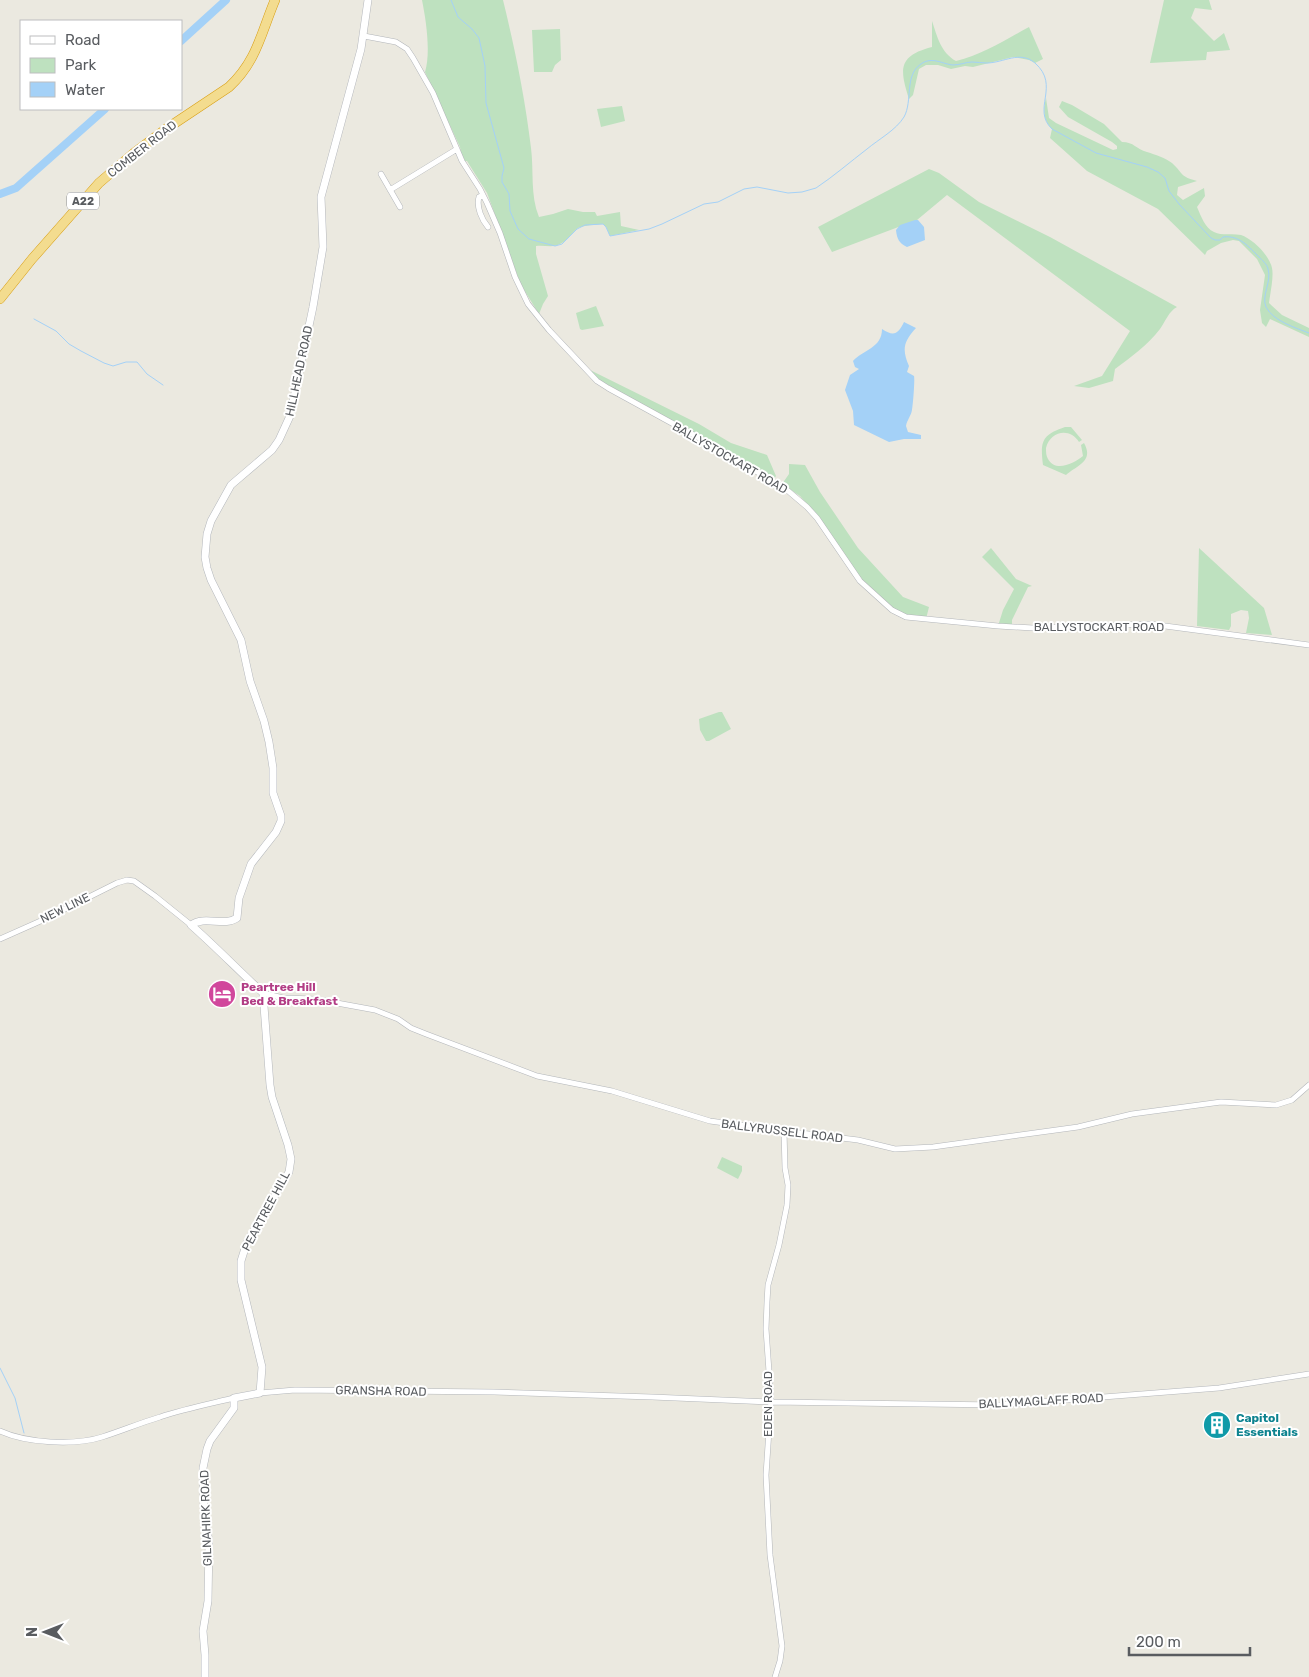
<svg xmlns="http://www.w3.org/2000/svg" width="1309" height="1677" font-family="Rubik,sans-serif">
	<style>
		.green { fill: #bee1bf }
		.water { fill: #a4d1f7 }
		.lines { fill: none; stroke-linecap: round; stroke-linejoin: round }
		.stream { stroke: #a4d1f7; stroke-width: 1 }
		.river { stroke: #a4d1f7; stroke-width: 8 }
		.street-casing { stroke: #b3b6ba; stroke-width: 6 }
		.secondary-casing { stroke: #b4b7bc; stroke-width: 8 }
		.highway-casing { stroke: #d89e13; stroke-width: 10 }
		.street { stroke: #fff; stroke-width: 5 }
		.secondary { stroke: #fff; stroke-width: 7 }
		.highway { stroke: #f3dc8f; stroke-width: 9 }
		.labels { text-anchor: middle; stroke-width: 4; stroke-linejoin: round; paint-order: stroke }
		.shield { fill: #fff; stroke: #8b8d90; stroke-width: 1 }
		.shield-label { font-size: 11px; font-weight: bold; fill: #595c60 }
		.street-label { font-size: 12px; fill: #595c60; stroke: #fff }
		.hotel-label { font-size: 12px; font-weight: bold; fill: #b23c85; stroke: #fff; text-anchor: start }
		.culture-label { font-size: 12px; font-weight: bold; fill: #0d838f; stroke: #fff; text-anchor: start }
	</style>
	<rect width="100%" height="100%" fill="#ebe9e0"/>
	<path class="green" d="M422,0H503C515,49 525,98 531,148C534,171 530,195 539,217L553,214L568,209L583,212H595L597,216L620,212L621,226L639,230L610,236L606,227L603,224C595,225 585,225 578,228C572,232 568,241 560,244C554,248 544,245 536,246V254L548,296L543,304L539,314L521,285L487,193L467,161H462L460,147L425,72C431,52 426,20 422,0Z
		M1164,0H1209L1212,10L1195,8L1191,18L1214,41L1224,33L1230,50L1207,52L1206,60L1150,63Z
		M932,21C937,36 941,53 956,61C982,55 1005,40 1029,27L1043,59L1035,63L1029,60L1013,57L973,67L965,66L951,69L938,65H926L919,69L913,95L909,99C900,70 897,56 932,47Z
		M560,29L561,60L555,65L552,72H534L532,30Z
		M1046,98L1049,118L1056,123L1113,150L1117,149V146L1112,142L1068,117L1059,107L1062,101L1072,105L1104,124L1122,142C1134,142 1136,149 1147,152C1156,155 1164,157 1172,163C1184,174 1179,176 1197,181L1178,187L1177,195L1183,200L1204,188L1205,196L1197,207C1201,216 1205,228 1214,232C1222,236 1232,233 1241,235C1253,239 1269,255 1272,268C1274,277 1270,294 1269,303L1282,315L1309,328V337L1270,319L1266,327L1262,323L1260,310L1265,275L1257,259L1239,241L1233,240L1221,243L1207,251L1205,255L1158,209L1087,171L1050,138L1052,129C1043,120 1043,110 1046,98Z
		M622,106L625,121L601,127L597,109Z
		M929,169L939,173L979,202L1050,237L1177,307C1169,311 1165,322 1160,329C1148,345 1131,357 1115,369L1113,381L1089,388L1074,386L1102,376L1130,331L947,195L917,220L832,252L818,227Z
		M596,306L604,326L582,330L580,329L576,313Z
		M590,370L699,424L731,443L767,455L776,476L774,479L599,380Z
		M1065,427H1071L1082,440L1079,442C1070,427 1050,431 1046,448C1046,452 1046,456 1048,459C1056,473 1074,463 1083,456L1081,445L1084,443C1094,461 1078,465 1066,475L1043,465C1040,441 1042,435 1065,427Z
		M789,464L805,465L820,492L858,548L903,597L929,607L926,619L914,618L895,611L860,581L818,517L800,496L782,484L789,474Z
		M991,548L1016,579L1032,586L1028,587L1012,620V627L998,626L1003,610L1014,589L982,557Z
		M1199,548L1264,608L1272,635L1246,633L1249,618L1248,611L1241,610L1231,614V626L1229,630L1197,626Z
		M719,712H722L731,729L709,741H706L700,730L699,719Z
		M722,1157L742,1166V1171L738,1179L717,1168Z"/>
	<path class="water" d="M915,220H918L924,227L925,240L907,247C899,243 897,239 896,230L900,225Z
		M904,322L916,328C903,342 902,350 909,366L907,372L914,376C915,379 913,406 912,410C911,416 907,420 906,426L908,432L921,435V439H904L889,442L854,425L853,411L845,390L850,375L859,369L855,367L853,361C863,350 882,348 882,329C894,337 898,334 904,322Z"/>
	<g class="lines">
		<path class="stream" d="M451,0L458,17L472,29L479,38L485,66L486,103L504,168L502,176V182L509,194L510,211L518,229L529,239L555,246L562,244L577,229L585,225L603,224L606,227L610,236L649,229L662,224L704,204L718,202L744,189L757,187L788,193L802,192L816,188C834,176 850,162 867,149C879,139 896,130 904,117C913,101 904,75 921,64C932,56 942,64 953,65C960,65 966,62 972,62C977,62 982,63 987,63C1003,63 1020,50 1035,63C1061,86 1031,109 1052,129L1096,153L1147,167L1158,172L1165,178L1169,191L1179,204L1211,238L1215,240H1220L1223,237C1239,235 1248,246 1259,257C1262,260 1267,264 1268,269C1272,281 1261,296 1266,307C1273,321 1296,328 1309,333
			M34,319L56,331L69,344L81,351L104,363L113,366L126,362H137L147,374L163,385
			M0,1368L15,1398L24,1433"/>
		<path class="river" d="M181,41L226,0
			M0,194L16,188L105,109"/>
		<defs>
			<path id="street" d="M364,36L396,42L407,49L413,58L433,93L462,161L480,189L487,203L500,233L515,277L528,304L549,330L597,381L608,388L721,450L787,490L807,507L817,518L860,581L892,610L906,617L998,626L1033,628L1150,624L1309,645
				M381,174L400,207
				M390,190L457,149
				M483,195L479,197C476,207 482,220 488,227
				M0,939L45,919L117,883L127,880L134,881L155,896L191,925
				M263,993L283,998L315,999L375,1010L398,1019L411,1028L426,1034L537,1076L612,1091L710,1121L739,1125L764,1126L784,1131L858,1140L895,1149L933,1147L1078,1127L1132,1114L1221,1102L1276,1105L1292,1100L1309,1085
				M260,1393L295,1390L494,1392L652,1397L771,1402L1000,1405L1219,1388L1309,1374
				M0,1431C26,1443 74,1446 102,1437C121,1431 140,1423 160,1417C184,1409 209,1404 234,1398
				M775,1677L780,1661L782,1646L770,1555L766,1475L771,1400L766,1329L767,1302L768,1285L779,1245L787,1205L788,1185L785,1168L784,1131"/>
			<path id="secondary" d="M205,1677V1655L203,1631L208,1601L209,1542L204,1511L203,1468L207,1449L210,1441L234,1408V1398L260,1393L262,1367L241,1280V1261L247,1242L289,1172L291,1159L288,1145L272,1097L270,1085L263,993C239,971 216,947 191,925C205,915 224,927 237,918L239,898L251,864L276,832L281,821V816L273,793V768L269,742L264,721L250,681L241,640L211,580L207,568L205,557L207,534L211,521L231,485L272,450L279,440L290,416L313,307L323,247L321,197L361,49L368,0"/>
			<path id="highway" d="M0,299L32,259L99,183L134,153L166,129L229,87C257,61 261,33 275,0"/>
		</defs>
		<use href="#street" class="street-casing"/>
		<use href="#secondary" class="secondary-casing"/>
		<use href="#highway" class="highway-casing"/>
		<use href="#street" class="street"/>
		<use href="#secondary" class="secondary"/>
		<use href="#highway" class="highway"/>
	</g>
	<defs>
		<symbol id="hotel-disc" viewBox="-11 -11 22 22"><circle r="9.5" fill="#d1479c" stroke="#fff"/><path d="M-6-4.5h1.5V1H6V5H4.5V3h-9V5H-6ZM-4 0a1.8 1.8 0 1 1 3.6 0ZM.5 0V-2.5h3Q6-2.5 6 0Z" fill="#fff"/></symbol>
		<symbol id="building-disc" viewBox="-11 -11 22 22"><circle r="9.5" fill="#0f9aa8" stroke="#fff"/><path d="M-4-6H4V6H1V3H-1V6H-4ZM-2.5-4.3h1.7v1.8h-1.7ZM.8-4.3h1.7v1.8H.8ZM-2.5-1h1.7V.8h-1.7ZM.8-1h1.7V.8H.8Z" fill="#fff"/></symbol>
	</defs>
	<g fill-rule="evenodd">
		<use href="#hotel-disc" x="206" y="978" width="32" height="32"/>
		<use href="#building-disc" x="1201" y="1409" width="32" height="32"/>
	</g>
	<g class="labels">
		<rect class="shield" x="67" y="192.5" width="32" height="17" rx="4"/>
		<g class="shield-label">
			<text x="83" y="205">A22</text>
		</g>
		<g class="street-label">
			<text transform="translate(142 149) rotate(-38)" y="4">COMBER ROAD</text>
			<text transform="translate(299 371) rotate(-78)" y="4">HILLHEAD ROAD</text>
			<text transform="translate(730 458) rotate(30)" y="4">BALLYSTOCKART ROAD</text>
			<text x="1099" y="631">BALLYSTOCKART ROAD</text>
			<text transform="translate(65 908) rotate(-26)" y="4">NEW LINE</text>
			<text transform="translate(782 1131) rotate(7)" y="4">BALLYRUSSELL ROAD</text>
			<text transform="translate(266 1211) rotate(-62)" y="4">PEARTREE HILL</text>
			<text transform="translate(381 1391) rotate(1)" y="4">GRANSHA ROAD</text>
			<text transform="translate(1041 1401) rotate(-3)" y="4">BALLYMAGLAFF ROAD</text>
			<text transform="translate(768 1404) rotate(-90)" y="4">EDEN ROAD</text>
			<text transform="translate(206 1518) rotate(-92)" y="4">GILNAHIRK ROAD</text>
		</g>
		<g class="hotel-label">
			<text x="241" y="991">Peartree Hill<tspan x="241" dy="14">Bed &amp; Breakfast</tspan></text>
		</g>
		<g class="culture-label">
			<text x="1236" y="1422">Capitol<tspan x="1236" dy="14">Essentials</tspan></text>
		</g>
	</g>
	<rect x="20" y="20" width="162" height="90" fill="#ffffff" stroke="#bdbebf"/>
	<rect x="30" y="36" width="25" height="8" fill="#ffffff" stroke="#bdbebf"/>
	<text x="65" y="45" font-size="15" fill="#595c60">Road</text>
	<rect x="30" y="58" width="25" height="15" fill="#bee1bf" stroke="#bdbebf"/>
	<text x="65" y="70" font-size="15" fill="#595c60">Park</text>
	<rect x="30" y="82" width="25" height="15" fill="#a4d1f7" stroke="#bdbebf"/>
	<text x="65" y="95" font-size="15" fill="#595c60">Water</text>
	<g transform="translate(45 1632) rotate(270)" stroke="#ffffff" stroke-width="4" paint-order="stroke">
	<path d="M0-4L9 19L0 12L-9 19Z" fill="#595c60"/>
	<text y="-8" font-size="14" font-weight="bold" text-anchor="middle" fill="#595c60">N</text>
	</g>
	<path d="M1129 1647v8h121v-8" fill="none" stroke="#595c60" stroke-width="2.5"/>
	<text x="1136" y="1647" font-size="15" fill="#595c60" stroke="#ffffff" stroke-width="4" paint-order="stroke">200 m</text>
</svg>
